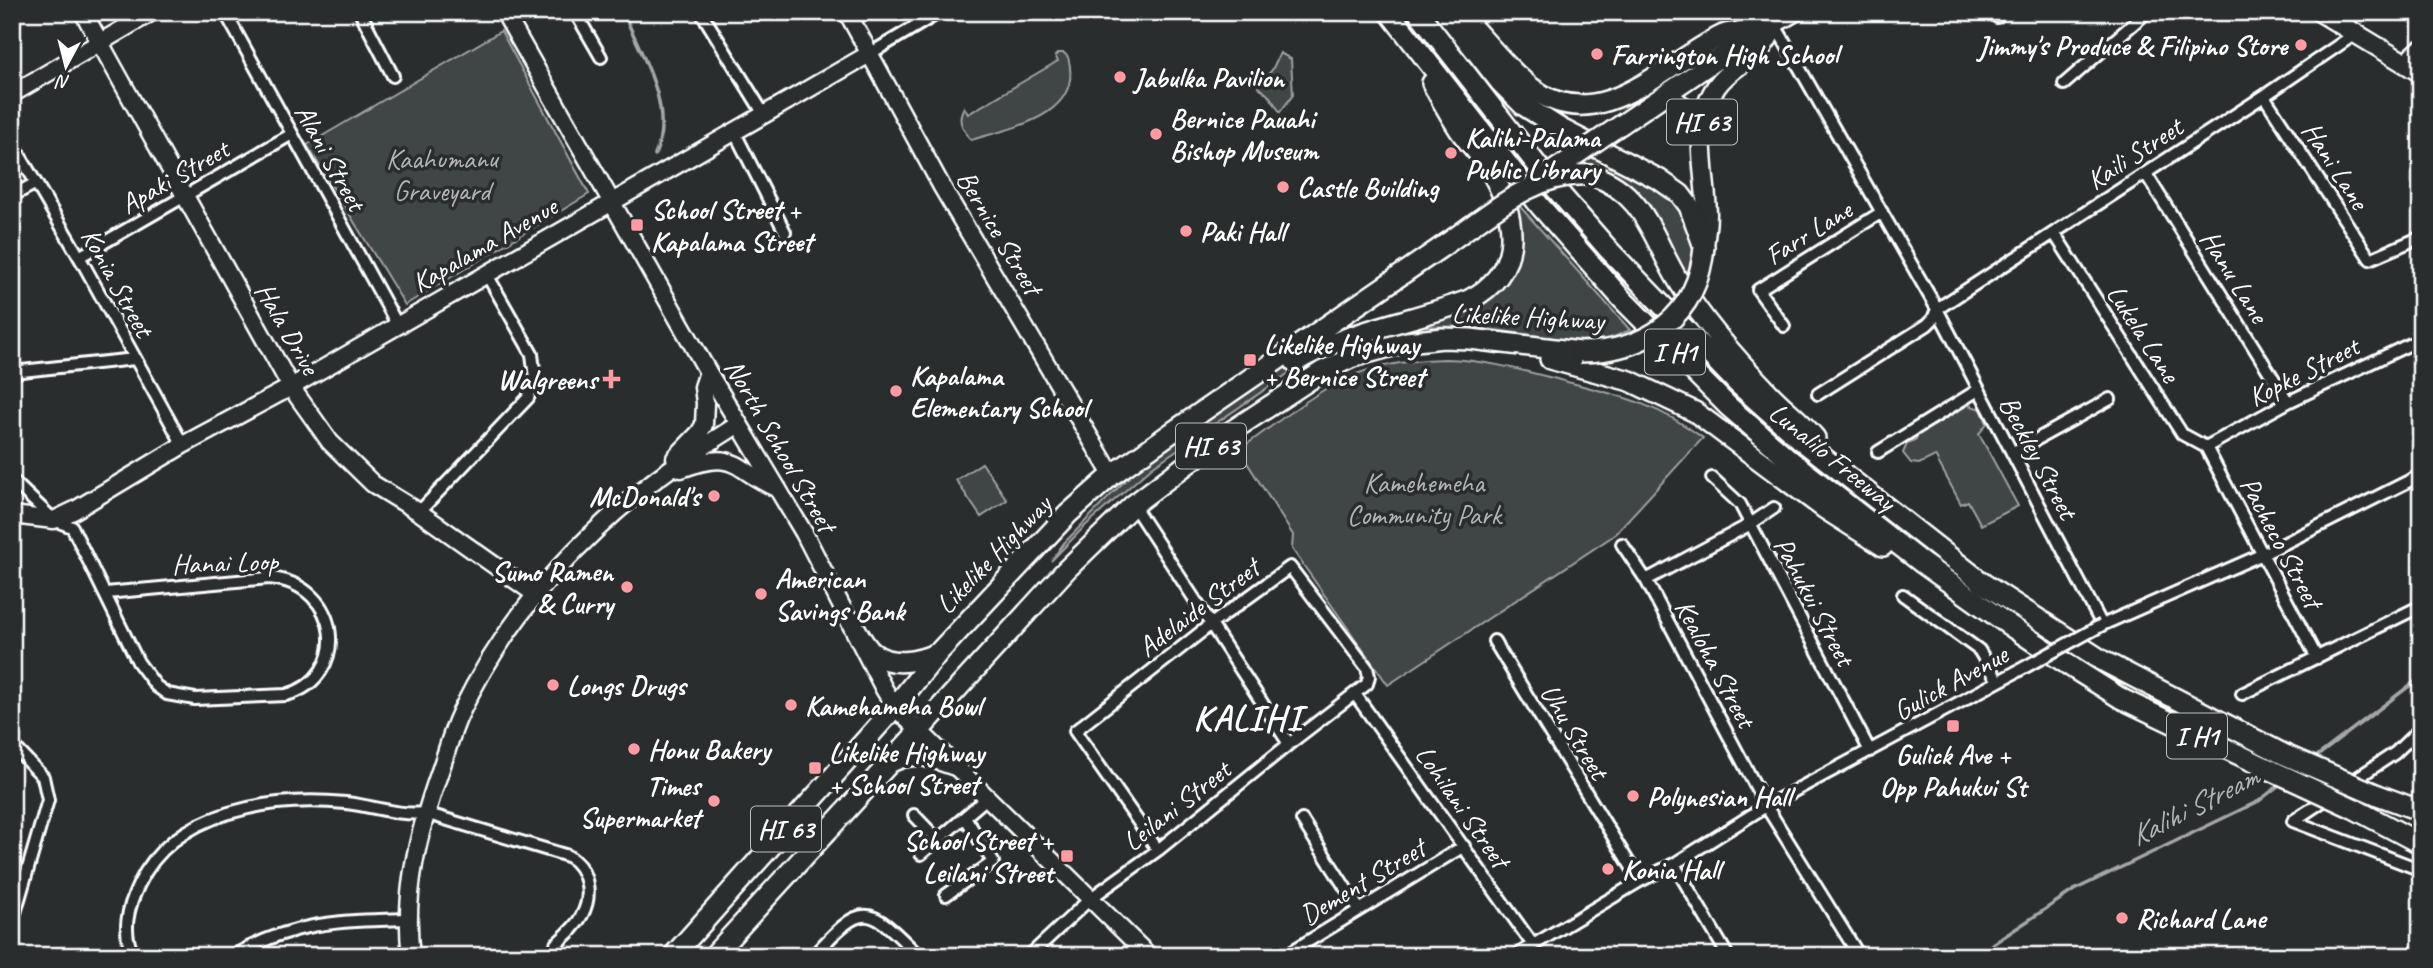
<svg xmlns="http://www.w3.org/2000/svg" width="2433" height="968" font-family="Caveat,sans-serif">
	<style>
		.green { fill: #414445; stroke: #a0a2a2; stroke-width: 2 }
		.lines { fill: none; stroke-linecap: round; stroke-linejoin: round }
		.stream { stroke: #a6a7a7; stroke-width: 3.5 }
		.street-casing { stroke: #fff; stroke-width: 16 }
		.secondary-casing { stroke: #fff; stroke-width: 21 }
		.primary-casing { stroke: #fff; stroke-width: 23 }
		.highway-casing { stroke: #fff; stroke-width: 24 }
		.street { stroke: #2a2d2e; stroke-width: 10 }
		.secondary { stroke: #2a2d2e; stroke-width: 16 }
		.primary { stroke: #2a2d2e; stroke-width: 18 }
		.highway { stroke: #2a2d2e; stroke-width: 19 }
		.street-bridge-casing { stroke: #fff; stroke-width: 16; stroke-linecap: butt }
		.primary-bridge-casing { stroke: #fff; stroke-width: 23; stroke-linecap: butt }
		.highway-bridge-casing { stroke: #fff; stroke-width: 24; stroke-linecap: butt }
		.street-bridge { stroke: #2a2d2e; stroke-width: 10 }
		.primary-bridge { stroke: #2a2d2e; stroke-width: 18 }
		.highway-bridge { stroke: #2a2d2e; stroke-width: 19 }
		.poi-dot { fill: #ff9aa2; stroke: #2a2d2e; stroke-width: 2.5 }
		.labels { text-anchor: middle; stroke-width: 7; stroke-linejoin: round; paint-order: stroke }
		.shield { fill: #2a2d2e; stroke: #bfc0c0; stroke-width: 2 }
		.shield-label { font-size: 26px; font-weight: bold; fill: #fff }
		.poi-label { font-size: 28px; font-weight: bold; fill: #fff; stroke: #2a2d2e; text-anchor: start }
		.street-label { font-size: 28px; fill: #fff; stroke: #2a2d2e }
		.park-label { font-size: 28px; fill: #b3b4b5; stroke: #2a2d2e }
		.water-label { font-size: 30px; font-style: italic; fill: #b4b6b6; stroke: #2a2d2e }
		.district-label { font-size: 35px; font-weight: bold; letter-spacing: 2px; fill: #fff; stroke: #2a2d2e }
	</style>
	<rect width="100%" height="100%" fill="#2a2d2e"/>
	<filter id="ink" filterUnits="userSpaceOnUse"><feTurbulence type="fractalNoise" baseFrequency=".0143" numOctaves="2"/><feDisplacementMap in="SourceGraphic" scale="14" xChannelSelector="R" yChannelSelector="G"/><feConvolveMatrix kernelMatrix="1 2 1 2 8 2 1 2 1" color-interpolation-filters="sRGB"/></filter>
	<g filter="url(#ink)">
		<path class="green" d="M501,31L589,194L405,305L307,145Z
			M1058,53H1064L1068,57C1085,116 1011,128 971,140C963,129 956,121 964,107L968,114L1058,61L1055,56Z
			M1280,53L1291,59L1293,95L1280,112L1270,97L1258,86L1272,70Z
			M1595,150L1678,202L1692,234L1694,248L1689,268L1684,277L1617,177L1595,167L1572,163Z
			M1516,202L1630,330L1609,339L1576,341L1472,327L1412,326L1308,360L1152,467L1085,526L1051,561L1064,543L1154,451L1203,418L1315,347L1493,281Z
			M1445,359C1486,360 1521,370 1560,380C1616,395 1655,402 1703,438L1613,536L1388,685L1292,549L1293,535L1239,450C1270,428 1300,403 1334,384C1367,366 1408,360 1445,359Z
			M1968,405L1981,409L1987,423L1979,434L2018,506L1981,525L1968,501L1961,504L1935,456L1919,464L1911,463L1903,453L1907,444L1916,439L1918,431L1935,425Z
			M982,463L1007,500L981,517L956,480Z"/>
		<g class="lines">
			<path class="stream" d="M623,12C642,56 675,107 655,155
				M2312,760L2421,677
				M1975,956L2074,890L2259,801L2283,782"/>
			<defs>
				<path id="street" d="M225,12L397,324
					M360,12L393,76
					M575,12L601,57
					M701,12L765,116
					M1993,12L1997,17
					M1775,25L1937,309L2102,625L2263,554L2421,475
					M871,53L940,12
					M2064,84L2147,12
					M2264,96L2370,259L2421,237
					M735,133L785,232
					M12,142L85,267L183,445
					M2146,174L2288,402
					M12,196L36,183
					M2054,233L2182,434L2206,447
					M79,257L292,134
					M1784,326L1758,290L1882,212
					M12,372L135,359
					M1818,394L1927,325L1933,319L1937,309L2264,96L2355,34
					M2206,447L2288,402L2421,339
					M2206,447L2317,658
					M1878,452L1978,390
					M2012,453L2110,399
					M1712,478L1740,504L1870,751
					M12,480L54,520L72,527L138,662L156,686L167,694L195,699L286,695C351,678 343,584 269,578L106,593
					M1133,505L1289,744
					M419,512L528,398L535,378L532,354L486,273
					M1622,544L1646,580L1766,806L1858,954
					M1646,580L1749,525L1774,508
					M1903,595L1979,650L1998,681
					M1494,641L1640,881
					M1355,694L1533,945
					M2242,694L2421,606
					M12,744L43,777L48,800L15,913
					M2348,784L2395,753L2421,728
					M2329,797L2293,821L2421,870
					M914,815L938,840
					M1302,820L1359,909
					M921,854L988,797
					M1674,864L1728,956
					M946,895L993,862L965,817
					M134,956C121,932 128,907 139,884C174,810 273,796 346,803C374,806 397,816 425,813L568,856C588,868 593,895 582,915C576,927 565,936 556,944
					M233,956C294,921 340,921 408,919
					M813,956C864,900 868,905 919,956
					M1029,956L1091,898L1158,850L1289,744L1367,684L1369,676L1367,668L1290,567L1210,625L1075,731L1158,850
					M1284,956L1464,846
					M1515,956L1640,881L1674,864L1766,806L2016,672"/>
				<path id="secondary" d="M83,12L291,387L330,442L373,484L419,512L535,594
					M504,12L708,372L804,533L884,689L895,707L1149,956
					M847,12L942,187L1112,475
					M2404,63L2421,48
					M12,94L152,12
					M675,458L699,433L704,425L705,403L703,387L708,372
					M681,469C738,448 732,469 778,489
					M12,515L54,520L75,510L183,445L291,387L871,53
					M411,956C403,892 418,834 439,774C446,755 451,733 460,714C504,622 571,545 651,483C678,462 709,443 739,424"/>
				<path id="primary" d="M2320,12L2421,73
					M1663,96C1682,97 1694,123 1702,139
					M1622,124L1744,41L1794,12
					M1704,247C1705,236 1707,225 1707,214C1706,173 1691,124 1716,87C1727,70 1747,62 1761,48C1767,42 1771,32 1775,25"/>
				<path id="highway" d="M1389,12L1540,206L1622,299L1728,406L1790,460L1922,563L2006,623L2076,670L2122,699L2273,771
					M1418,12L1555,188L1609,250L1738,384L1801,440L1984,584L2103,661L2283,754
					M1445,12L1500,82L1523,105L1561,129L1660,180L1680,194L1689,206L1704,247
					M1462,16C1484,39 1511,74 1536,91C1602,136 1666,62 1723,35C1733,31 1749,32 1760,31
					M1591,175C1645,192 1652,238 1679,282C1704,323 1736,359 1769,393C1784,409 1801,421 1815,438
					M1550,359L1630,381L1695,412L1825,509L1883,546
					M1295,362C1349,330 1410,322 1469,300C1527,270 1517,213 1487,165C1478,151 1465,140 1457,126C1448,112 1440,97 1432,83
					M851,621C857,631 864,646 873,653C891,667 918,662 937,653
					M889,763C914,750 928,756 954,765
					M2378,795L2421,811
					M2353,808L2421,844
					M673,956L895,707L938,653L1068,514L1112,475L1174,431L1446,244
					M713,956L1066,570L1133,505L1227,434L1323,371L1353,357L1407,342L1443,338L1470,339L1580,352"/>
			</defs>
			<use href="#street" class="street-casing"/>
			<use href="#secondary" class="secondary-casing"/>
			<use href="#primary" class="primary-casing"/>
			<use href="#highway" class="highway-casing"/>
			<use href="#street" class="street"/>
			<use href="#secondary" class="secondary"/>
			<use href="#primary" class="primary"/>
			<use href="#highway" class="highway"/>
			<defs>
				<path id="street-bridge" d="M2016,672L2102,625"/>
				<path id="primary-bridge" d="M1535,183L1622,124"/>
				<path id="highway-bridge" d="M1446,244C1490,214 1534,171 1591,175
					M1580,352C1647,352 1698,316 1704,247
					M2283,754L2378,795
					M2273,771L2353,808"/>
			</defs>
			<use href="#street-bridge" class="street-bridge-casing"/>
			<use href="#primary-bridge" class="primary-bridge-casing"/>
			<use href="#highway-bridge" class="highway-bridge-casing"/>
			<use href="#street-bridge" class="street-bridge"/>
			<use href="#primary-bridge" class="primary-bridge"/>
			<use href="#highway-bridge" class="highway-bridge"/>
		</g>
	</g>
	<g class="poi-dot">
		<circle cx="2301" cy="45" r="7"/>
		<circle cx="1597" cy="54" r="7"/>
		<circle cx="1120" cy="77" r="7"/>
		<circle cx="1156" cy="134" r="7"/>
		<circle cx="1451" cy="153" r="7"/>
		<circle cx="1283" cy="187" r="7"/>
		<rect x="630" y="218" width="14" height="14" rx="3.5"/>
		<circle cx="1186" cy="231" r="7"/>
		<rect x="1243" y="353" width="14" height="14" rx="3.5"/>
		<path d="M607.5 368.5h7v7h7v7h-7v7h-7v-7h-7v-7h7z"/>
		<circle cx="896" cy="391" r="7"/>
		<circle cx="714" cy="496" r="7"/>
		<circle cx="627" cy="587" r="7"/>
		<circle cx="761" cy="594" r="7"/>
		<circle cx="553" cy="685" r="7"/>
		<circle cx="791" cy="705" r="7"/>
		<rect x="1946" y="719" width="14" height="14" rx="3.5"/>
		<circle cx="634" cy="749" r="7"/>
		<rect x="808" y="761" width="14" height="14" rx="3.5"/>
		<circle cx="1633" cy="796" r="7"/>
		<circle cx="714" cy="801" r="7"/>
		<rect x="1060" y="849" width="14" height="14" rx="3.5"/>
		<circle cx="1608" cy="869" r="7"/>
		<circle cx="2122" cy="918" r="7"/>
	</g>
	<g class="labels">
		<g class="shield">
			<rect x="1667" y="99.5" width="70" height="45" rx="5"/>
			<rect x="1645" y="329.5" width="60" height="45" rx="5"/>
			<rect x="1176" y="423.5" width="70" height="45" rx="5"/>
			<rect x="2167" y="713.5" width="60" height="45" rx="5"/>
			<rect x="751" y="806.5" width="70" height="45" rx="5"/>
		</g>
		<g class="shield-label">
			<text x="1702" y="131">HI 63</text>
			<text x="1675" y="361">I H1</text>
			<text x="1211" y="455">HI 63</text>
			<text x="2197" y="745">I H1</text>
			<text x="786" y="838">HI 63</text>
		</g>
		<g class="poi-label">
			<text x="2287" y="55" text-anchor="end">Jimmy's Produce &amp; Filipino Store</text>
			<text x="1611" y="64">Farrington High School</text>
			<text x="1134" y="87">Jabulka Pavilion</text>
			<text x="1170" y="128">Bernice Pauahi<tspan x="1170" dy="32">Bishop Museum</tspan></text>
			<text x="1465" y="147">Kalihi-Pālama<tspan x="1465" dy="32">Public Library</tspan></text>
			<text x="1297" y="197">Castle Building</text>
			<text x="651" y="219">School Street +<tspan x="651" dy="32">Kapalama Street</tspan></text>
			<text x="1200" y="241">Paki Hall</text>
			<text x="1264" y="354">Likelike Highway<tspan x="1264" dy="32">+ Bernice Street</tspan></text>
			<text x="910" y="385">Kapalama<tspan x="910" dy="32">Elementary School</tspan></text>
			<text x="597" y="389" text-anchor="end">Walgreens</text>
			<text x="700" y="506" text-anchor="end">McDonald's</text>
			<text x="613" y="581" text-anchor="end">Sumo Ramen<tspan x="613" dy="32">&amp; Curry</tspan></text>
			<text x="775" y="588">American<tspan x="775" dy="32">Savings Bank</tspan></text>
			<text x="567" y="695">Longs Drugs</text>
			<text x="805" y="715">Kamehameha Bowl</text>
			<text x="648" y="759">Honu Bakery</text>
			<text x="829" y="762">Likelike Highway<tspan x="829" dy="32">+ School Street</tspan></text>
			<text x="1953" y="764" text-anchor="middle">Gulick Ave +<tspan x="1953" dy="32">Opp Pahukui St</tspan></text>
			<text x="700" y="795" text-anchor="end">Times<tspan x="700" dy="32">Supermarket</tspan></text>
			<text x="1647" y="806">Polynesian Hall</text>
			<text x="1053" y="850" text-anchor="end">School Street +<tspan x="1053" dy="32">Leilani Street</tspan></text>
			<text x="1622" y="879">Konia Hall</text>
			<text x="2136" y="928">Richard Lane</text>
		</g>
		<g class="street-label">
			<text transform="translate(2134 153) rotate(-33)" y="10">Kaili Street</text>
			<text transform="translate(331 157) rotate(61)" y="10">Alani Street</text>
			<text transform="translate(2336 165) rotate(57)" y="10">Hani Lane</text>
			<text transform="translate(174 176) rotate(-30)" y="10">Apaki Street</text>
			<text transform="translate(1000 232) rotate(59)" y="10">Bernice Street</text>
			<text transform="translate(1808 232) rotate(-32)" y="10">Farr Lane</text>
			<text transform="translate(484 244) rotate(-30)" y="10">Kapalama Avenue</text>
			<text transform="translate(2235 276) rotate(58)" y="10">Hanu Lane</text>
			<text transform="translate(118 282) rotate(61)" y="10">Konia Street</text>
			<text transform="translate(1528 316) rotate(3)" y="10">Likelike Highway</text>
			<text transform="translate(288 328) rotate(60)" y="10">Hala Drive</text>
			<text transform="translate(2144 333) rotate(57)" y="10">Lukela Lane</text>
			<text transform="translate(2303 371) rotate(-27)" y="10">Kopke Street</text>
			<text transform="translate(781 445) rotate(60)" y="10">North School Street</text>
			<text transform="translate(1833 456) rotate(39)" y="10">Lunalilo Freeway</text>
			<text transform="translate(2039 457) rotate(62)" y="10">Beckley Street</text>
			<text transform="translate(2282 542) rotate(62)" y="10">Pacheco Street</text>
			<text transform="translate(993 554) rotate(-46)" y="10">Likelike Highway</text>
			<text transform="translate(225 562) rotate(-2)" y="10">Hanai Loop</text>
			<text transform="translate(1815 601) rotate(62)" y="10">Pahukui Street</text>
			<text transform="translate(1198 607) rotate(-37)" y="10">Adelaide Street</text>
			<text transform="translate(1716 663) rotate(62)" y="10">Kealoha Street</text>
			<text transform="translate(1950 682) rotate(-29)" y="10">Gulick Avenue</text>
			<text transform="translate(1575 731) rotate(59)" y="10">Uhu Street</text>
			<text transform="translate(1176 805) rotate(-38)" y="10">Leilani Street</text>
			<text transform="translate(1463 806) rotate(55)" y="10">Lohilani Street</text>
			<text transform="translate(1362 881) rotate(-31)" y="10">Dement Street</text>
		</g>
		<g class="park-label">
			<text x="442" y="168">Kaahumanu<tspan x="442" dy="32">Graveyard</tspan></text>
			<text x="1424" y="492">Kamehemeha<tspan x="1424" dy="32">Community Park</tspan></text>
		</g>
		<g class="water-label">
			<text transform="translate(2194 806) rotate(-27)" y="10">Kalihi Stream</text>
		</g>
		<g class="district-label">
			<text x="1248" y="730">KALIHI</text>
		</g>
	</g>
	<rect width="2433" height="968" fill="none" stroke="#2a2d2e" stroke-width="42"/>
	<rect x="21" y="21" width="2391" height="926" fill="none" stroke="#fff" stroke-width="2.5" filter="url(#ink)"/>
	<g transform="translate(66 66) rotate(187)" stroke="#2a2d2e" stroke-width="5" paint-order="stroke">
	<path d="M0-5L12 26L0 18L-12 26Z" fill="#ffffff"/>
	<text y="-10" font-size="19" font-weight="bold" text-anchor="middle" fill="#ffffff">N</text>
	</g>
</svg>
